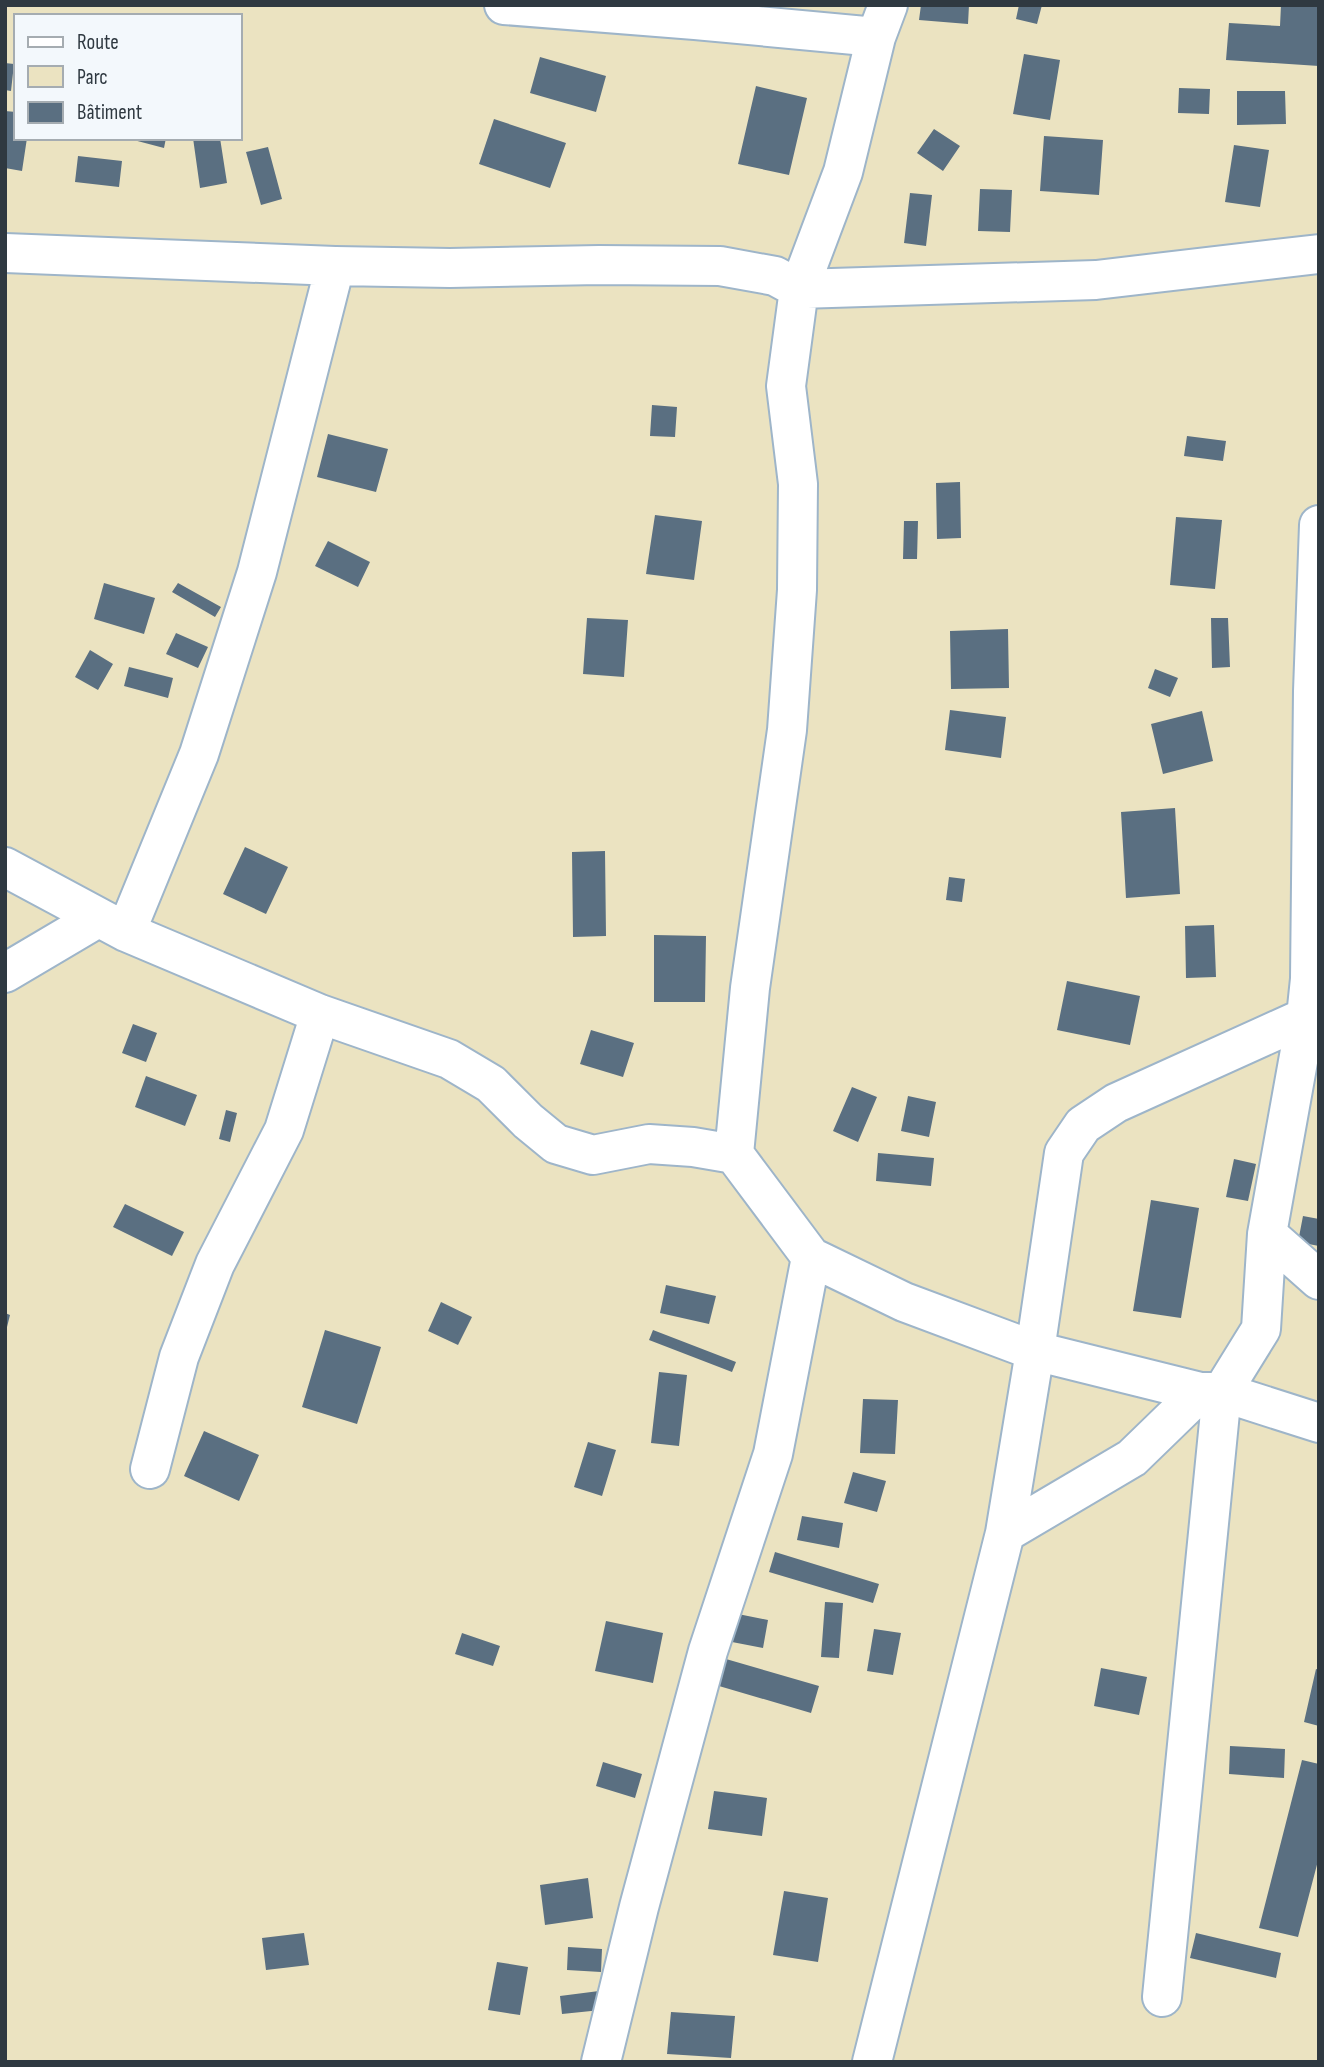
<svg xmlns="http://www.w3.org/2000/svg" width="1324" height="2067" font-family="'Sofia Sans Condensed',sans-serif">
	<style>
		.green { fill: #ebe3c1; fill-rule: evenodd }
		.building { fill: #5a6f81 }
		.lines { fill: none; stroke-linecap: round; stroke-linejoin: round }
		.minor-casing { stroke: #9eb5c9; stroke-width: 42 }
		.minor { stroke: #fff; stroke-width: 38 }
	</style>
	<rect width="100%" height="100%" fill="#f3f8fc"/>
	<path class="green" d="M5,5H1319V2062H5ZM16,16H240V138H16Z"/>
	<path class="building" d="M921,5H969L968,24L919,20Z
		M1019,5H1042L1037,24L1016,19Z
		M1281,5H1319V66L1226,60L1229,23L1280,26Z
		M1024,54L1060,60L1050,120L1013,114Z
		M540,57L606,76L596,112L530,93Z
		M5,63L14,64L11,91L5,90Z
		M756,86L807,98L789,175L738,164Z
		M1179,88L1210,89L1209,114L1178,113Z
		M1237,91H1285L1286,124L1237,125Z
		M5,111L16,112V138H27L22,171L5,168Z
		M494,119L566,143L550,188L479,164Z
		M934,129L960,146L943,171L917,153Z
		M1044,136L1103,140L1099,195L1040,191Z
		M126,138H166L164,148Z
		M193,138H220L227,183L200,188Z
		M1234,145L1269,150L1260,207L1225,202Z
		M268,147L282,199L261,205L246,152Z
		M78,156L122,161L119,187L75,182Z
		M980,189L1012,190L1010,232L978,231Z
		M910,193L932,195L926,246L904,243Z
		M652,405L677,407L675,437L650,436Z
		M328,434L388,449L376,492L317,477Z
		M1187,436L1226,441L1223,461L1184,456Z
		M960,482L961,538L937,539L936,483Z
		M655,515L702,521L694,580L646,574Z
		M1176,517L1222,520L1215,589L1170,585Z
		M904,521H918L917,559H903Z
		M328,541L370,562L358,587L315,566Z
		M104,583L155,598L144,634L94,619Z
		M178,583L221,607L215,617L172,592Z
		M587,618L628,620L624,677L583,674Z
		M1211,618H1228L1230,667L1212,668Z
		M1008,629L1009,688L951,689L950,631Z
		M176,633L208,647L198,668L166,654Z
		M90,650L113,664L98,690L75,677Z
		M129,667L173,678L168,698L124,686Z
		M1155,669L1178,678L1170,697L1148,688Z
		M950,710L1006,717L1001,758L945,750Z
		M1202,711L1213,761L1163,774L1151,724Z
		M1175,808L1180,894L1126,898L1121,812Z
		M245,847L288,867L266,914L223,894Z
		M605,851L606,936L573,937L572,852Z
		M949,877L965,879L962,902L946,900Z
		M1214,925L1216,977L1186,978L1185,926Z
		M654,935L706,936L705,1002H654Z
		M1067,981L1140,996L1130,1045L1057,1030Z
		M133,1024L157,1033L146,1062L122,1053Z
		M591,1030L634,1043L623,1077L580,1064Z
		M146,1076L197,1095L185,1126L135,1107Z
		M852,1087L877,1097L858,1142L833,1131Z
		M908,1096L936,1102L929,1137L901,1131Z
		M226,1110L237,1113L230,1142L219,1139Z
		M878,1153L934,1158L931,1186L876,1181Z
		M1234,1159L1256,1164L1248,1201L1226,1197Z
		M1151,1200L1199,1208L1181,1318L1133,1311Z
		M125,1204L184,1232L172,1256L113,1227Z
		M1303,1216L1319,1219V1246L1298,1242Z
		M666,1285L716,1296L709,1324L660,1313Z
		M441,1302L472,1317L458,1345L428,1331Z
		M5,1313L10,1315L6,1331H5Z
		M325,1330L381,1347L357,1424L302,1407Z
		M653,1330L736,1362L732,1372L649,1340Z
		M659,1372L687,1375L679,1446L651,1443Z
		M863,1399L898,1400L895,1454L860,1453Z
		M204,1431L259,1455L239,1501L184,1476Z
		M588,1442L616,1450L602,1496L574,1487Z
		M853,1472L886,1481L877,1512L844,1503Z
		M802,1516L843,1523L839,1548L797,1540Z
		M775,1552L879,1584L873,1603L769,1572Z
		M825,1602L843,1603L839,1658L821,1657Z
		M738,1614L768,1620L763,1648L732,1642Z
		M606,1621L663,1633L653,1683L595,1671Z
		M874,1629L901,1633L893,1675L867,1671Z
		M462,1633L500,1646L493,1666L455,1654Z
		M726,1659L819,1686L811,1713L719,1686Z
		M1101,1668L1147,1677L1139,1715L1094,1706Z
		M1316,1669L1319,1670V1726L1304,1722Z
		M1230,1746L1285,1749L1284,1778L1229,1774Z
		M1302,1760L1319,1764V1857L1298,1937L1259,1928Z
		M603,1762L642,1774L635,1798L596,1786Z
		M714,1791L767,1798L762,1836L708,1829Z
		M588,1878L593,1918L545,1925L540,1885Z
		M784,1891L828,1898L818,1962L773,1955Z
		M304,1933L309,1965L266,1970L262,1938Z
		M1196,1933L1281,1953L1276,1978L1190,1958Z
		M568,1947L602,1949L601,1972L567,1970Z
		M497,1962L528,1967L520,2015L488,2010Z
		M599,1991L601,2010L562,2014L560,1996Z
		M671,2012L735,2016L731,2058L667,2054Z"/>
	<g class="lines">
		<defs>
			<path id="minor" d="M504,5L695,20L876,37
				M5,253L335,266L450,268L599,265L720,266L775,276L799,289L1096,280L1319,254
				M5,867L126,932L320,1014L449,1059L491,1084L528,1121L556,1144L593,1155L649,1144L693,1147L734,1154L811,1257L904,1302L1035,1351L1200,1392H1222L1319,1423
				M126,932L199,754L257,572L335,266
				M5,973L98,918
				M734,1154L750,988L787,730L797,590L798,484L786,386L799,289L843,172L876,37L888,5
				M1267,1234L1319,1280
				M150,1469L179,1357L215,1264L284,1130L320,1014
				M1005,1533L1132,1458L1200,1392
				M1162,1997L1222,1392L1261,1329L1267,1234L1306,1017L1310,979L1313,691L1319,525
				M601,2062L639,1907L708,1651L773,1454L811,1257
				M872,2062L1005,1533L1035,1351L1064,1153L1083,1125L1116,1103L1306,1017"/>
		</defs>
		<use href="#minor" class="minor-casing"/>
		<use href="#minor" class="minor"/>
	</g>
	<rect width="1324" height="2067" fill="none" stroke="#2f3941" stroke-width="14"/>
	<rect x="14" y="14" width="228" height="126" fill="#f3f8fc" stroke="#a5acb1" stroke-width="2"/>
	<rect x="28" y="37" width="35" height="10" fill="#ffffff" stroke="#a5acb1" stroke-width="2"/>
	<text x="77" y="49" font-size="21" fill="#2f3941">Route</text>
	<rect x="28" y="66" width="35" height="21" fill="#ebe3c1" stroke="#a5acb1" stroke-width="2"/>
	<text x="77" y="84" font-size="21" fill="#2f3941">Parc</text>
	<rect x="28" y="102" width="35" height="21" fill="#5a6f81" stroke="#a5acb1" stroke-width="2"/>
	<text x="77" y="119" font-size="21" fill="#2f3941">Bâtiment</text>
</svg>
